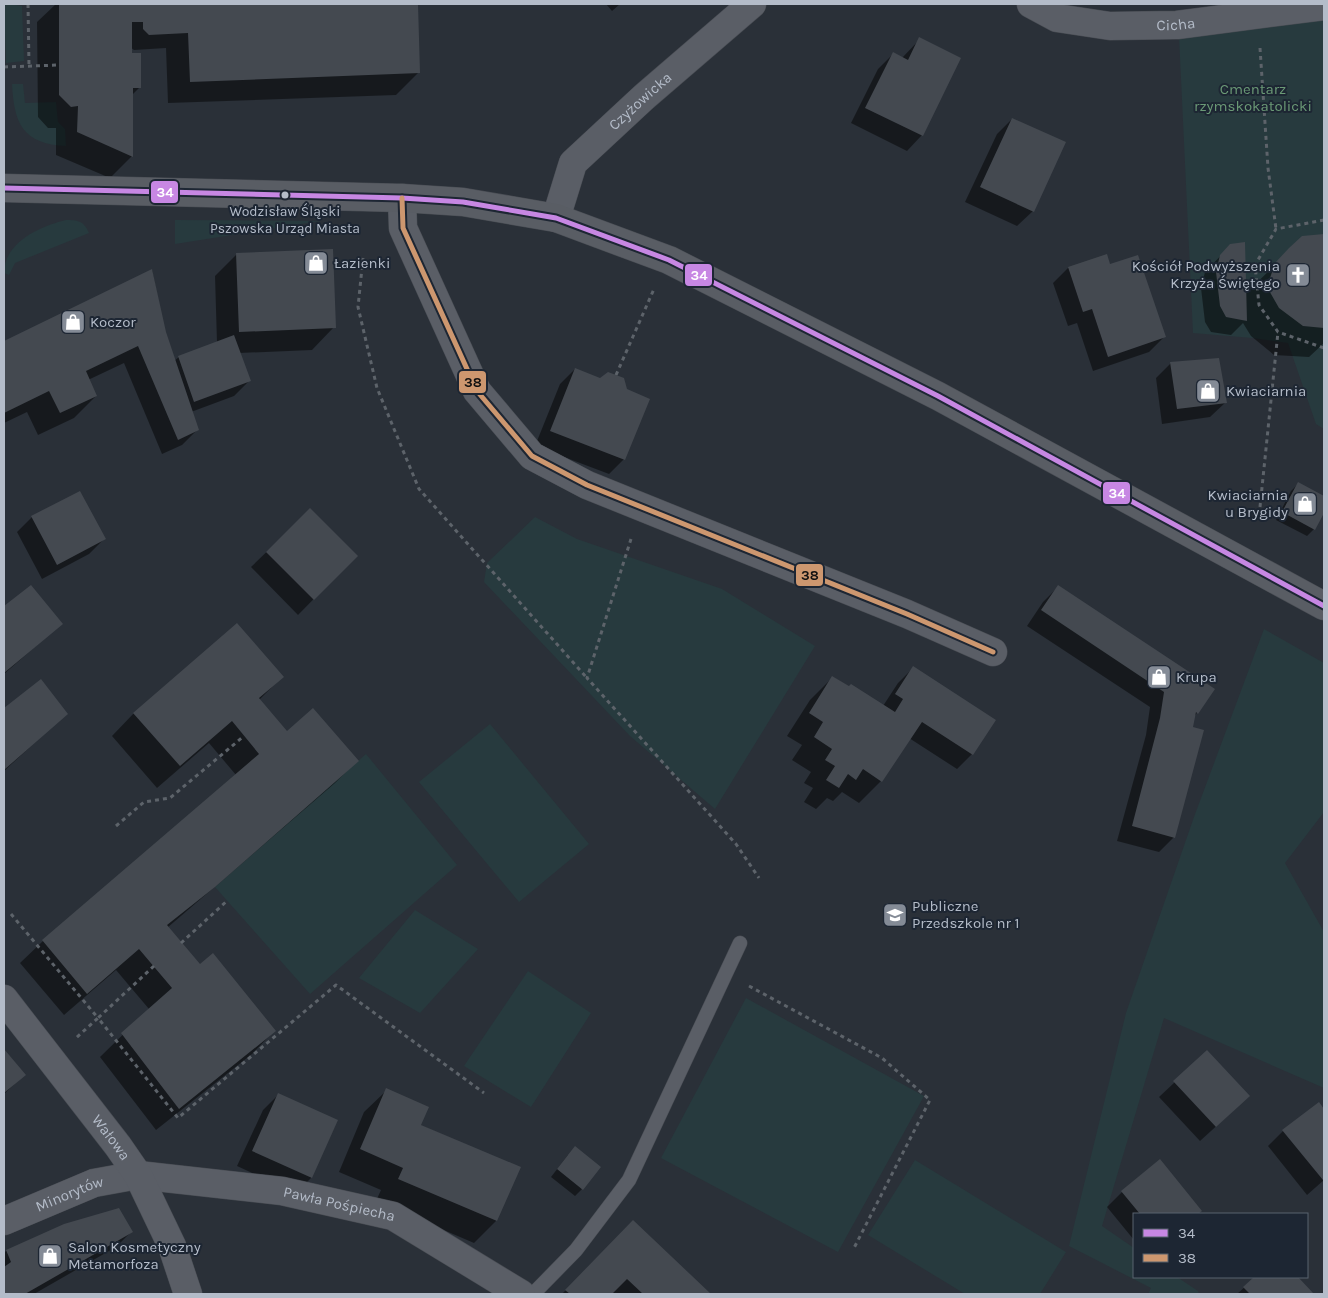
<svg xmlns="http://www.w3.org/2000/svg" width="1328" height="1298" font-family="Karla,sans-serif">
	<style>
		.green { fill: #273a3e }
		.shadow { fill: #0007 }
		.building { fill: #444950 }
		.lines { fill: none; stroke-linecap: round; stroke-linejoin: round }
		.service-casing { stroke: #484c53; stroke-width: 15 }
		.minor-casing { stroke: #484c53; stroke-width: 29 }
		.tertiary-casing { stroke: #484c53; stroke-width: 29 }
		.secondary-casing { stroke: #484c53; stroke-width: 29 }
		.path { stroke: #5d636a; stroke-width: 3; stroke-dasharray: 4 4; stroke-linecap: butt }
		.service { stroke: #5a5e66; stroke-width: 14 }
		.minor { stroke: #5a5e66; stroke-width: 28 }
		.tertiary { stroke: #5a5e66; stroke-width: 28 }
		.secondary { stroke: #595d64; stroke-width: 28 }
		.bus-1-casing { stroke: #1d2633; stroke-width: 9 }
		.bus-2-casing { stroke: #1d2633; stroke-width: 9 }
		.bus-1 { stroke: #c787e3; stroke-width: 5 }
		.bus-2 { stroke: #cd976f; stroke-width: 5 }
		.bus-dot { fill: #b4bcc9; stroke: #1d2633; stroke-width: 2 }
		.labels { text-anchor: middle; stroke-width: 4; stroke-linejoin: round; paint-order: stroke }
		.bus-label { font-size: 14px; fill: #b4bcc9; stroke: #1d2633 }
		.street-label { font-size: 15px; fill: #b4bcc9; stroke: #1d2633 }
		.park-label { font-size: 15px; fill: #6b9a76; stroke: #1d2633 }
		.poi-label { font-size: 15px; fill: #b4bcc9; stroke: #1d2633; text-anchor: start }
		.line-badge { stroke: #1d2633; stroke-width: 2 }
		.badge-label { font-size: 14px; text-anchor: middle; font-weight: bold; fill: #fff }
		.pale-badge-label { font-size: 14px; text-anchor: middle; font-weight: bold; fill: #111 }
	</style>
	<rect width="100%" height="100%" fill="#2a3038"/>
	<path class="green" d="M9,4L22,6L24,61L6,63L4,5Z
		M1324,16V429L1316,424L1288,343L1253,338L1193,333L1179,36Z
		M12,84H23L25,103L56,102L58,122L65,129L66,146C23,144 14,124 12,84Z
		M66,220C78,220 84,221 89,233L15,263L9,275L4,273C4,242 41,226 66,220Z
		M175,220L320,221L175,244Z
		M535,517L577,539L722,589L815,646L715,809L630,736L484,582L487,563Z
		M1264,629L1324,663V812L1285,863L1324,932V1088L1164,1018L1102,1226L1134,1248V1277H1177L1198,1291L1199,1294H1148L1151,1288L1069,1246L1126,1013L1194,817Z
		M490,724L589,844L519,902L419,782Z
		M366,754L457,865L310,994L215,887Z
		M415,910L478,949L420,1013L359,978Z
		M528,971L591,1013L531,1107L464,1066Z
		M746,998L924,1096L838,1252L661,1158Z
		M915,1160L1066,1252L1040,1294H965L868,1235Z"/>
	<path class="shadow" d="M56,4H186V6L207,4H416L419,72L396,95L168,103L166,48L134,50L130,47L140,87L132,95V156L110,178L56,155V128H48L38,117L37,22Z
		M606,4H620L612,11Z
		M920,39L922,135L907,151L851,123L878,69L893,54L902,58Z
		M1012,119L1033,211L1017,226L965,202L997,134Z
		M1324,235V343L1309,357L1274,355L1251,336L1243,323L1231,335L1211,332L1205,322L1201,288L1205,272L1231,245L1245,294L1303,238Z
		M237,254L334,327L312,350L239,353L249,381L234,396L191,412L197,430L182,445L162,454L124,363L88,380L96,396L74,418L38,435L27,412L4,423V343L152,270L165,332L174,361L179,357L217,343L215,276Z
		M1109,266L1164,337L1149,352L1093,371L1077,323L1068,326L1053,283L1068,268Z
		M1171,363L1226,402L1210,417L1162,424L1156,378Z
		M575,369L624,459L609,474L535,446L560,384Z
		M1298,484L1324,498V511L1314,529L1307,536L1276,520L1291,491Z
		M310,510L356,556L298,615L251,567Z
		M32,517L104,539L89,554L42,579L17,532Z
		M31,587L61,624L4,674V608Z
		M1058,587L1213,689L1194,717L1174,837L1159,852L1117,841L1146,735L1150,707L1027,626L1043,602Z
		M913,668L972,754L957,769L909,738L881,781L859,803L842,792L833,801L827,798L816,809L804,802L813,788L804,783L811,772L792,760L802,745L787,736L810,700L833,677L883,706L898,683Z
		M282,677L259,700L286,732L357,761L335,783L167,928L199,966L274,1031L252,1054L156,1130L100,1057L149,1009L116,970L64,1015L20,963L43,941L236,775L209,743L157,788L112,736L134,713Z
		M41,680L66,714L4,771V710Z
		M4,1051L24,1075L4,1094Z
		M1207,1052L1233,1111L1200,1141L1159,1097Z
		M387,1090L420,1125L519,1168L496,1221L474,1243L376,1201L381,1190L339,1172L364,1112Z
		M278,1095L337,1121L311,1178L296,1193L237,1166L263,1110Z
		M1318,1104L1324,1111V1180L1307,1195L1268,1146L1283,1131Z
		M568,1155L582,1189L575,1196L551,1177Z
		M1122,1192L1200,1211L1197,1214H1134V1240L1107,1207Z
		M633,1222L709,1294H562Z
		M131,1232L116,1247L34,1294H4V1253L6,1251Z
		M1256,1277H1296L1312,1294H1237Z"/>
	<path class="building" d="M59,4H418L420,73L190,82L188,33L149,35L143,29V22H132V53H141V88H133V157L77,132L78,106L71,107L59,95Z
		M919,37L961,58L923,136L865,108L893,52L908,60Z
		M1012,118L1066,142L1034,212L980,187Z
		M1324,234V328L1303,326L1279,308L1267,287L1275,263L1289,248L1302,236Z
		M1245,242L1247,321L1226,317L1220,306L1216,272L1220,255L1230,244Z
		M333,249L336,328L239,332L236,253Z
		M1107,254L1110,264L1138,255L1166,337L1108,357L1092,309L1083,312L1068,267Z
		M152,269L166,332L199,430L178,440L138,346L86,371L97,396L60,413L49,391L4,413V341Z
		M234,335L251,381L194,402L178,356Z
		M1219,358L1227,403L1177,409L1170,362Z
		M575,368L600,378L608,372L624,378L627,389L650,399L625,460L550,431Z
		M1298,482L1324,496V513L1315,530L1282,512Z
		M80,491L106,539L57,565L31,516Z
		M310,508L358,556L314,600L266,552Z
		M31,585L63,624L4,673V606Z
		M1058,585L1215,689L1198,714L1196,712L1193,727L1204,730L1175,838L1132,826L1160,718L1164,692L1041,610Z
		M237,623L284,677L259,698L287,731L313,708L359,761L215,887L167,925L200,964L213,953L276,1031L179,1109L121,1033L172,988L139,949L87,994L42,940L259,754L232,721L180,766L133,713Z
		M913,666L996,720L973,755L922,722L882,782L863,769L856,780L848,774L839,788L826,780L835,766L825,760L832,749L814,737L823,722L809,713L832,676L849,686L851,684L895,712L903,699L895,694Z
		M41,679L68,714L4,770V708Z
		M4,1049L26,1075L4,1093Z
		M1207,1050L1250,1096L1216,1127L1173,1081Z
		M386,1088L429,1107L421,1125L521,1167L497,1221L398,1179L403,1168L360,1149Z
		M278,1093L338,1120L312,1178L252,1151Z
		M1319,1102L1324,1109L1323,1180L1282,1130Z
		M575,1146L601,1167L583,1190L557,1169Z
		M1160,1159L1202,1211L1198,1214H1140L1121,1191Z
		M119,1208L133,1232L25,1294H4V1267L11,1262L6,1250L64,1224Z
		M633,1220L711,1294H643L627,1279L612,1294H570L565,1290Z
		M1254,1277H1298L1314,1294H1250L1243,1287Z"/>
	<g class="lines">
		<defs>
			<path id="service" d="M533,1294L576,1250L629,1180L740,943"/>
			<g id="minor">
				<path id="s1" d="M1031,4L1057,18L1110,26L1177,25L1324,6"/>
				<path d="M402,198L403,228L477,391L532,456L587,485L907,614L993,652"/>
				<path id="s2" d="M4,1221L94,1183L138,1175L282,1191L393,1216L521,1294"/>
			</g>
			<g id="tertiary">
				<path id="s3" d="M556,218L573,163L644,97L752,4"/>
				<path id="s4" d="M4,999L118,1146L138,1175L172,1246L188,1294"/>
			</g>
			<path id="secondary" d="M4,188L402,198L463,202L556,218L669,260L938,396L1324,606"/>
		</defs>
		<use href="#service" class="service-casing"/>
		<use href="#minor" class="minor-casing"/>
		<use href="#tertiary" class="tertiary-casing"/>
		<use href="#secondary" class="secondary-casing"/>
		<path class="path" d="M28,4L29,66
			M1260,48L1268,168L1276,229
			M4,67L59,65
			M1324,220L1276,229L1255,265L1259,305L1278,332L1324,348
			M363,258L358,307L377,388L419,489L587,678
			M616,375L654,289
			M1260,507L1278,332
			M631,539L587,678L736,844L759,878
			M116,826L144,802L170,798L244,736
			M11,914L98,1018L76,1038
			M181,943L228,900
			M154,966L98,1018L178,1118L336,985L484,1093
			M749,986L882,1058L930,1100L854,1248"/>
		<use href="#service" class="service"/>
		<use href="#minor" class="minor"/>
		<use href="#tertiary" class="tertiary"/>
		<use href="#secondary" class="secondary"/>
		<defs>
			<path id="bus-1" d="M4,188L402,198L463,202L556,218L669,260L938,396L1324,606"/>
			<path id="bus-2" d="M402,198L403,228L477,391L532,456L587,485L907,614L993,652"/>
		</defs>
		<use href="#bus-1" class="bus-1-casing"/>
		<use href="#bus-2" class="bus-2-casing"/>
		<use href="#bus-1" class="bus-1"/>
		<use href="#bus-2" class="bus-2"/>
	</g>
	<defs>
		<symbol id="shop-square" viewBox="-11 -11 22 22"><rect x="-9" y="-9" width="18" height="18" rx="4" fill="#848b96" stroke="#1d2633"/><path d="M-5-2.5h2.3a2.7 3.5 0 0 1 5.4 0H5L5.5 6h-11ZM-1.5-2.5h3a1.5 2.3 0 0 0-3 0Z" fill="#fff"/></symbol>
		<symbol id="church-square" viewBox="-11 -11 22 22"><rect x="-9" y="-9" width="18" height="18" rx="4" fill="#848b96" stroke="#1d2633"/><path d="M-1.2-6h2.4v3.5h3.3v2.4h-3.3V6h-2.4V-.1h-3.3v-2.4h3.3Z" fill="#fff"/></symbol>
		<symbol id="school-square" viewBox="-11 -11 22 22"><rect x="-9" y="-9" width="18" height="18" rx="4" fill="#848b96" stroke="#1d2633"/><path d="M0-5L7-2L0 1L-7-2ZM-4 1L0 2.5L4 1V4Q0 6-4 4Z" fill="#fff"/></symbol>
	</defs>
	<g fill-rule="evenodd">
		<use href="#shop-square" x="302" y="249" width="28" height="28"/>
		<use href="#church-square" x="1284" y="261" width="28" height="28"/>
		<use href="#shop-square" x="59" y="308" width="28" height="28"/>
		<use href="#shop-square" x="1194" y="377" width="28" height="28"/>
		<use href="#shop-square" x="1291" y="490" width="28" height="28"/>
		<use href="#shop-square" x="1145" y="663" width="28" height="28"/>
		<use href="#school-square" x="881" y="901" width="28" height="28"/>
		<use href="#shop-square" x="36" y="1242" width="28" height="28"/>
	</g>
	<circle class="bus-dot" cx="285" cy="195" r="4.5"/>
	<g class="labels">
		<g class="bus-label">
			<text x="285" y="216">Wodzisław Śląski<tspan x="285" dy="17">Pszowska Urząd Miasta</tspan></text>
		</g>
		<g class="street-label">
			<text dy="5" stroke="none"><textPath href="#s1" startOffset="149">Cicha</textPath></text>
			<text dy="5" stroke="none"><textPath href="#s3" startOffset="149">Czyżowicka</textPath></text>
			<text dy="5" stroke="none"><textPath href="#s4" startOffset="175">Wałowa</textPath></text>
			<text dy="5" stroke="none"><textPath href="#s2" startOffset="71">Minorytów</textPath></text>
			<text dy="5" stroke="none"><textPath href="#s2" startOffset="346">Pawła Pośpiecha</textPath></text>
		</g>
		<g class="park-label">
			<text x="1253" y="94">Cmentarz<tspan x="1253" dy="17">rzymskokatolicki</tspan></text>
		</g>
		<g class="poi-label">
			<text x="334" y="268">Łazienki</text>
			<text x="1280" y="271" text-anchor="end">Kościół Podwyższenia<tspan x="1280" dy="17">Krzyża Świętego</tspan></text>
			<text x="90" y="327">Koczor</text>
			<text x="1226" y="396">Kwiaciarnia</text>
			<text x="1288" y="500" text-anchor="end">Kwiaciarnia<tspan x="1288" dy="17">u Brygidy</tspan></text>
			<text x="1176" y="682">Krupa</text>
			<text x="912" y="911">Publiczne<tspan x="912" dy="17">Przedszkole nr 1</tspan></text>
			<text x="68" y="1252">Salon Kosmetyczny<tspan x="68" dy="17">Metamorfoza</tspan></text>
		</g>
	</g>
	<g class="line-badge">
		<rect x="150" y="180" width="29" height="24" rx="5" fill="#c787e3"/>
		<rect x="684" y="263" width="29" height="24" rx="5" fill="#c787e3"/>
		<rect x="458" y="370" width="29" height="24" rx="5" fill="#cd976f"/>
		<rect x="1102" y="481" width="29" height="24" rx="5" fill="#c787e3"/>
		<rect x="795" y="563" width="29" height="24" rx="5" fill="#cd976f"/>
	</g>
	<g class="badge-label">
		<text x="165" y="197">34</text>
		<text x="699" y="280">34</text>
		<text x="1117" y="498">34</text>
	</g>
	<g class="pale-badge-label">
		<text x="473" y="387">38</text>
		<text x="810" y="580">38</text>
	</g>
	<rect width="1328" height="1298" fill="none" stroke="#b4bcc9" stroke-width="10"/>
	<rect x="1133" y="1213" width="175" height="65" fill="#1d2633" stroke="#59626f"/>
	<rect x="1143" y="1229" width="25" height="8" fill="#c787e3" stroke="#59626f"/>
	<text x="1178" y="1238" font-size="15" fill="#b4bcc9">34</text>
	<rect x="1143" y="1254" width="25" height="8" fill="#cd976f" stroke="#59626f"/>
	<text x="1178" y="1263" font-size="15" fill="#b4bcc9">38</text>
</svg>
